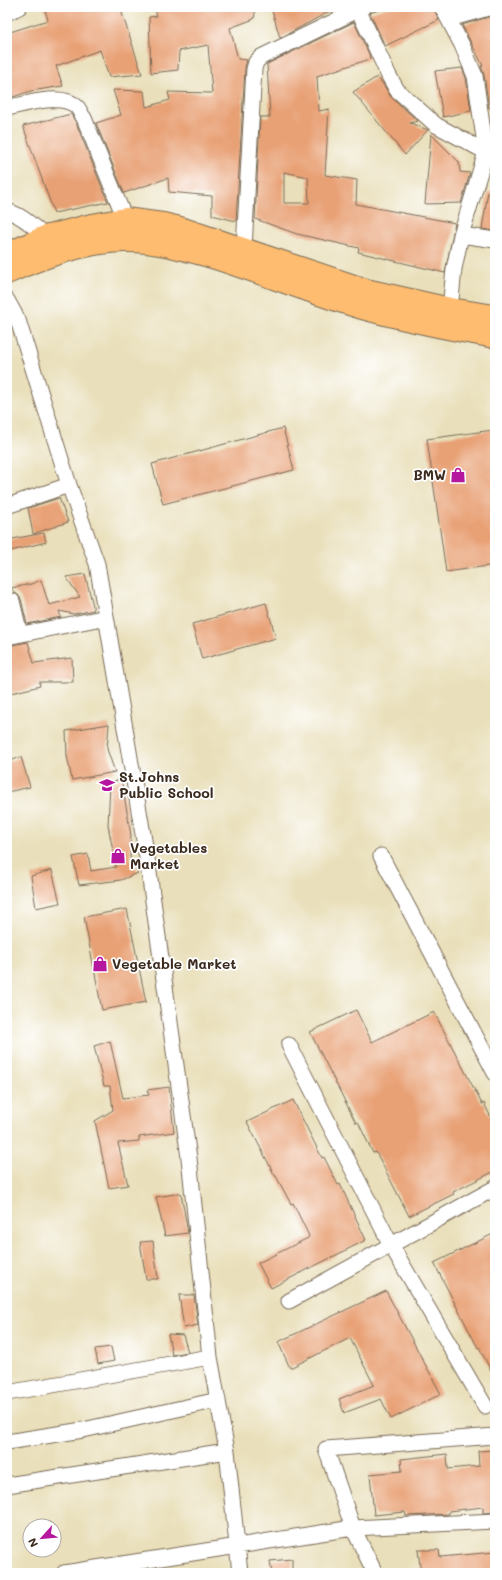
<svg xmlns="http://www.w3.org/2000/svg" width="502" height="1580" font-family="Mali,sans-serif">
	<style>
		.building { fill: #e8a075; fill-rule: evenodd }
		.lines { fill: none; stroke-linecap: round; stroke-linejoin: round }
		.street-casing { stroke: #786955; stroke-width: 17 }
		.primary-casing { stroke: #786955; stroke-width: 24 }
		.street { stroke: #fff; stroke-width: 15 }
		.primary { stroke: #fdbc6f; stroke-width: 22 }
		.labels { text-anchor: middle; stroke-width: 3.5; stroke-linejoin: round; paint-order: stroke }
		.poi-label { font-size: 14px; font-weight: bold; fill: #3b2a1e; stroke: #fff; text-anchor: start }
	</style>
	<rect width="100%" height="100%" fill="#fff"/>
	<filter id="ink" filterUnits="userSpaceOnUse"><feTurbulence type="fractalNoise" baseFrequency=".025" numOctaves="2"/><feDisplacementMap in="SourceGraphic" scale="8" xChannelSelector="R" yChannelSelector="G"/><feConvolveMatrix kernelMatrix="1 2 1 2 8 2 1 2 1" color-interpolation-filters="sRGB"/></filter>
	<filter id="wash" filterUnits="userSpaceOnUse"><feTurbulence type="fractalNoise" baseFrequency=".012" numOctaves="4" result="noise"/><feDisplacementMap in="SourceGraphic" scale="16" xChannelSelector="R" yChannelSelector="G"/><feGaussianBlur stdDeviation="0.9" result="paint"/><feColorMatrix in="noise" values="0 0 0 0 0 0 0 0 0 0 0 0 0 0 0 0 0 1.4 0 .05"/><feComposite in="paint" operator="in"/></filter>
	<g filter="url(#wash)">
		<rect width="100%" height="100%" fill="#e9dfba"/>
		<g id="blocks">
			<path class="building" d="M44,7H120L142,74L109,77L100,50L56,66L63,86L31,91L13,97L7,79V33L48,20Z
				M154,7H256L254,19L230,28L238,59L247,60L245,68L236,221L212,215V196L169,192L168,178L124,193L96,123L121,115L113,90L144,91L146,107L170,100L168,92L212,93L208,45L179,51L178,70L151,73L149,17L157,16Z
				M271,7H338L280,38Z
				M388,7H433L439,20L385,46L370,13Z
				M495,15V107L489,108L484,75L481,66H483L462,25Z
				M354,22L369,54L370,59L317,76L319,111L329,109L325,175L357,180L356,204L455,223L445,273L358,252L359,248L297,234L255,219L260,117H270L267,64ZM284,172L308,177L309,203H284Z
				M462,68L466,78L471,111L443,117L435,71Z
				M377,77L383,84L391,97L418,121L410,123L428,130L405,155L353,92Z
				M71,114L76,123L108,202L54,213L23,126Z
				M431,134L459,162L460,172L470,173L461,203L425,204Z
				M488,192H495V231L482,229Z
				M283,428L294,470L163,504L152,464Z
				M493,430L495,441V565L446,572L427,439Z
				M59,498L68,522L33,534L28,508Z
				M44,533L46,542L7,552V540Z
				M85,574L94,610L74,614L59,611L61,617L27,624L21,599L18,595L14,592L11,588L31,584L41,580L49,605L80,597L66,577Z
				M266,603L276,638L202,659L192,624Z
				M28,642L34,663L72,658L73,682H39L40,686L7,694V646Z
				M109,724L107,749L115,772L72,780L67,756L66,731Z
				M21,757L30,787L7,792V762Z
				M121,778L131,835L130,857L138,873L121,880L79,885L73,857L88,854L91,871L116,867L108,825L110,785Z
				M52,870L60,903L36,908L31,876Z
				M127,909L146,1002L102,1010L84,917Z
				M356,1010L372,1042L434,1012L482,1104L484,1103L495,1126V1171L453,1192L454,1194L409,1216L376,1152L373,1153L358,1122L356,1123L310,1032Z
				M110,1041L123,1098L149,1095L147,1090L169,1087L174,1132L139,1137V1141L118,1143L128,1185L109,1188L95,1121L113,1110L110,1086H104L94,1046Z
				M293,1100L322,1158L324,1157L338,1185L340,1184L366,1240L271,1288L258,1263L308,1238L309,1236L293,1203L291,1204L276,1176H275L247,1122Z
				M181,1193L188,1233L165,1236L156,1197Z
				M495,1233V1379L479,1347L478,1348L434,1263Z
				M153,1241L158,1279H146L140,1242Z
				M386,1291L441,1394L391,1419L381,1399L344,1413L339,1399L374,1385L350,1338L290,1368L278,1342Z
				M179,1295H194L198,1325L184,1328Z
				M168,1334L183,1335L188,1352L172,1355Z
				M111,1347L114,1361L98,1364L95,1349Z
				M495,1450V1512L483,1513V1507L449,1511V1514L406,1516L405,1512L374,1515L370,1474L402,1471L401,1459L447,1454L448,1469L479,1466L478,1451Z
				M418,1550H439L440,1557L495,1552V1573H421Z
				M292,1559V1573H272L270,1561Z"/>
		</g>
	</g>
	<g filter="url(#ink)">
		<use href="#blocks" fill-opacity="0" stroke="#786955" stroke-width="1"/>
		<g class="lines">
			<defs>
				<path id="street" d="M357,7L389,76L397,90L436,125L486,152L492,151
					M442,7L462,45L475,76L486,152L461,235L454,269L450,309
					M7,13L19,7
					M449,19L492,7
					M7,108C25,104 63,92 77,107C80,110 81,115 84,118L125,219
					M7,211C20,214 43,232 49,244
					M461,235L495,240
					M244,248L254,69L256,62L261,57L364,7
					M7,300L18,320L69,485L97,564L107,622L147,858L189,1158L210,1357L227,1451L240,1573
					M7,506L69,485
					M12,601L20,634
					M7,637L97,619L107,622
					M381,856L495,1073
					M289,1045L391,1245L485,1406
					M289,1301L495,1188
					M7,1393L210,1357
					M495,1436L326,1449L353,1528L495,1521
					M7,1442L83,1430L218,1400
					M7,1485L227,1451
					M64,1573L353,1528L375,1573"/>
				<path id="primary" d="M7,254L45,237L92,225L125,219L163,224L180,228L366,290L450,309L495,316
					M7,273C41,257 86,242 123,241C153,240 184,249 212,257C263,273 311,293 362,308C405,320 450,329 495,337"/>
			</defs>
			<use href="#street" class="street-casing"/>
			<use href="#primary" class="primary-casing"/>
			<use href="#street" class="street"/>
			<use href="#primary" class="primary"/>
		</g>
	</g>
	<defs>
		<symbol id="shop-bare" viewBox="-9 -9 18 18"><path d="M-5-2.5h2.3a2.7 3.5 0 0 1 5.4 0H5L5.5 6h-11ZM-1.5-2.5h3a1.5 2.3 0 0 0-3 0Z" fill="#b5179e" stroke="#fff" stroke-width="2.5" paint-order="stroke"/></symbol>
		<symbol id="school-bare" viewBox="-9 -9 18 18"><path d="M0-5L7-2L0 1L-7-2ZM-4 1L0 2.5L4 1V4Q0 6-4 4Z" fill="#b5179e" stroke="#fff" stroke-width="2.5" paint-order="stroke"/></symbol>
	</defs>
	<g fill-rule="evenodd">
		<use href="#shop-bare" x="447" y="464" width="22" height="22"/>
		<use href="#school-bare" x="96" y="774" width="22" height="22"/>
		<use href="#shop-bare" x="107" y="845" width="22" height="22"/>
		<use href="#shop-bare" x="89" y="953" width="22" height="22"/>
	</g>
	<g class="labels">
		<g class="poi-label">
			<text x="446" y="480" text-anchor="end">BMW</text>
			<text x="119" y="782">St.Johns<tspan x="119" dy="16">Public School</tspan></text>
			<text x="130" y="853">Vegetables<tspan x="130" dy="16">Market</tspan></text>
			<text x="112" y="969">Vegetable Market</text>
		</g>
	</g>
	<rect width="502" height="1580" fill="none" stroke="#fff" stroke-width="24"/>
	<g transform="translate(42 1538) rotate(243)"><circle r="19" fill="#ffffff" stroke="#b1aaa5"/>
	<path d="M0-3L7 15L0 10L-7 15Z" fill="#b5179e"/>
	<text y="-6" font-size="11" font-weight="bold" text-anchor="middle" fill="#3b2a1e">N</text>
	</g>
</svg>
